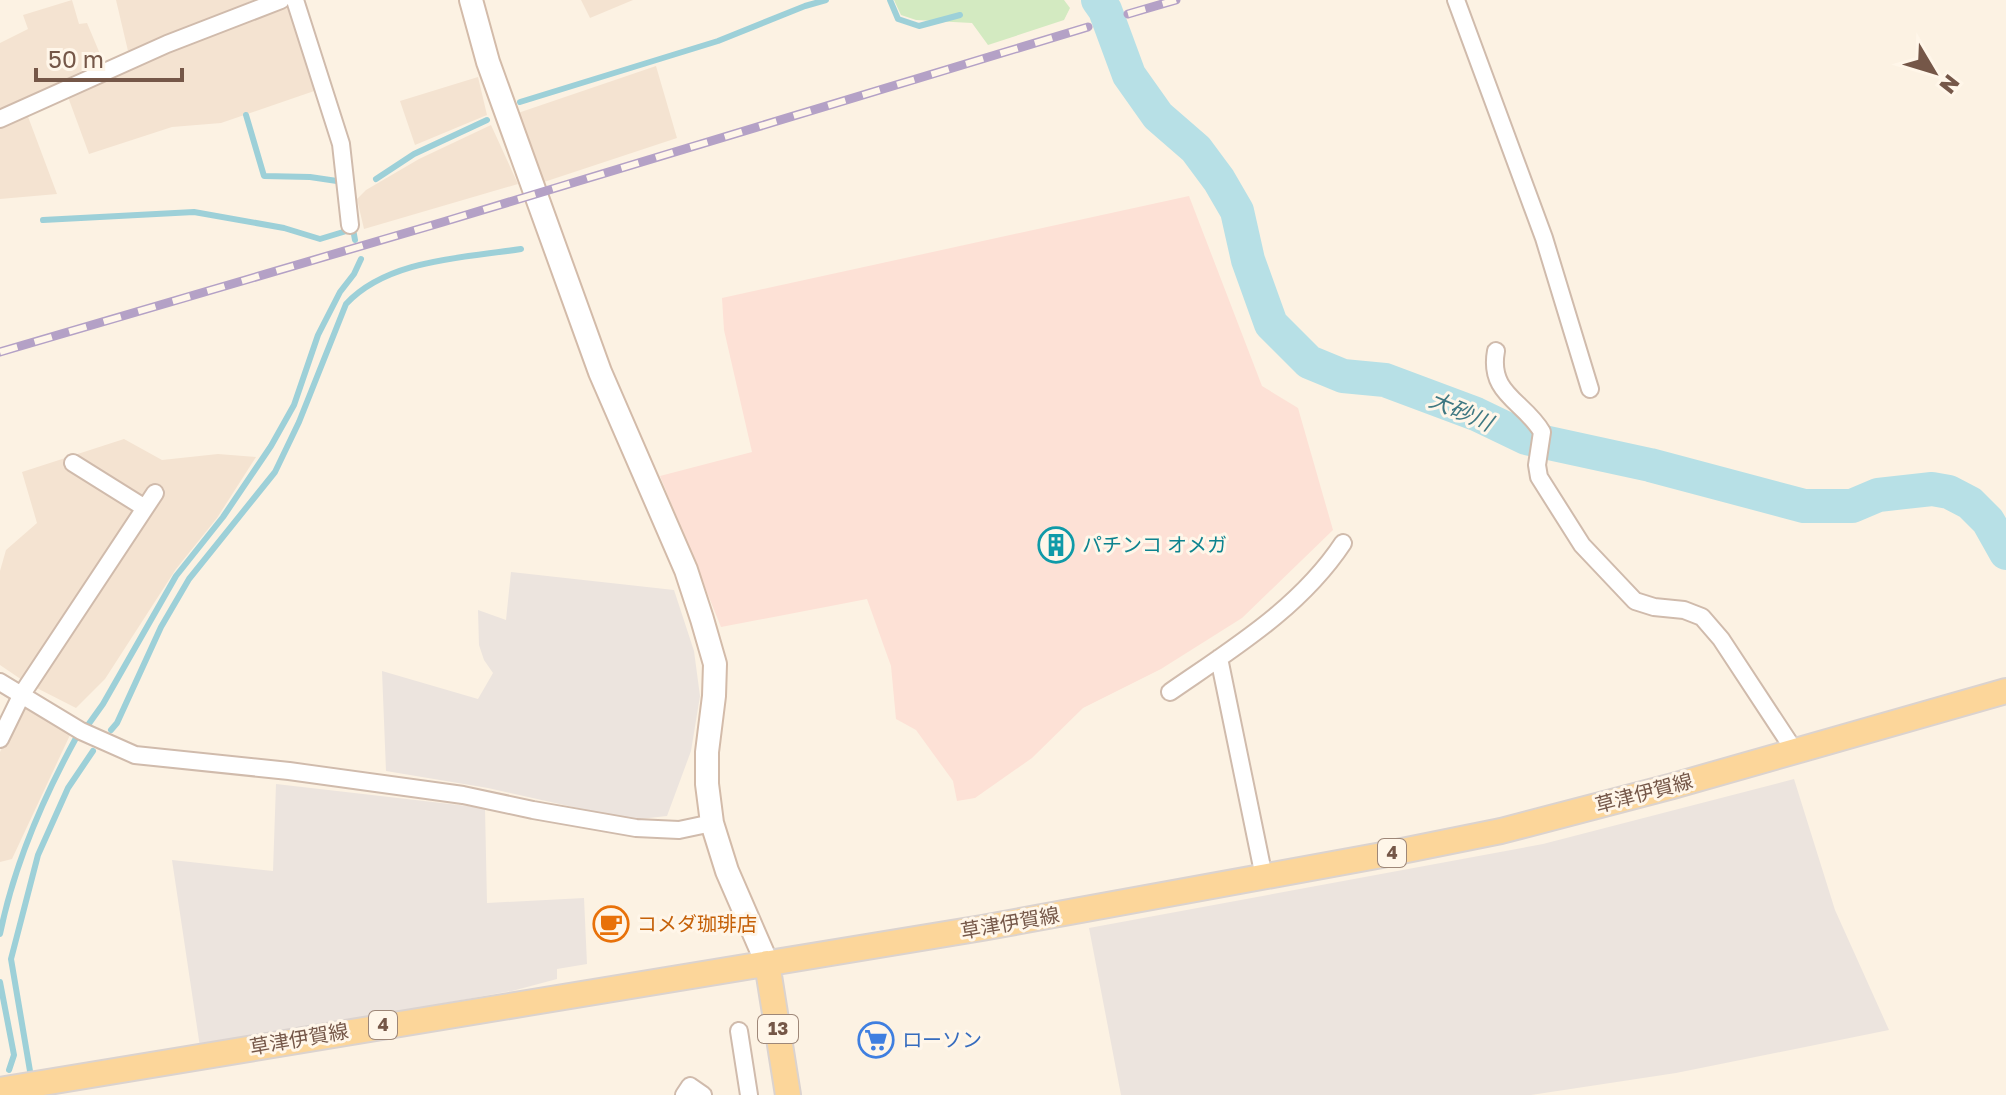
<svg xmlns="http://www.w3.org/2000/svg" width="2006" height="1095" font-family="'Golos Text','Noto Sans JP',sans-serif">
	<style>
		.residential { fill: #f4e3d1 }
		.commercial { fill: #fde1d6 }
		.industrial { fill: #ece4de }
		.green { fill: #d3eac1 }
		.lines { fill: none; stroke-linecap: round; stroke-linejoin: round }
		.stream { stroke: #9dd0d8; stroke-width: 6 }
		.river { stroke: #b7e0e6; stroke-width: 34 }
		.street-casing { stroke: #d0bbac; stroke-width: 20 }
		.secondary-casing { stroke: #d3bba9; stroke-width: 26 }
		.primary-casing { stroke: #dbd3cf; stroke-width: 28 }
		.street { stroke: #fff; stroke-width: 16 }
		.secondary { stroke: #fff; stroke-width: 22 }
		.primary { stroke: #fcd69a; stroke-width: 24 }
		.rail-casing { stroke: #b4a1c6; stroke-width: 9 }
		.rail { stroke: #fff6e9; stroke-width: 6; stroke-dasharray: 18; stroke-linecap: butt }
		.labels { text-anchor: middle; stroke-width: 6; stroke-linejoin: round; paint-order: stroke }
		.shield { fill: #fff6e9; stroke: #9e8778; stroke-width: 2 }
		.shield-label { font-size: 18px; font-weight: bold; fill: #755748 }
		.culture-label { font-size: 20px; fill: #0d838f; stroke: #fff6e9; text-anchor: start }
		.street-label { font-size: 20px; fill: #755748; stroke: #fff6e9 }
		.food-label { font-size: 20px; fill: #c56008; stroke: #fff6e9; text-anchor: start }
		.shop-label { font-size: 20px; fill: #366cbe; stroke: #fff6e9; text-anchor: start }
		.water-label { font-size: 22px; font-style: italic; fill: #3f7882; stroke: #fff6e9 }
	</style>
	<rect width="100%" height="100%" fill="#fcf2e3"/>
	<path class="residential" d="M72,0L79,24L87,23L103,61L0,110V43L28,29L23,15Z
		M116,0H254L128,51Z
		M581,0H633L590,18Z
		M290,3L320,89L221,123L172,127L89,154L68,97L159,53Z
		M656,66L677,138L541,183L518,113Z
		M478,77L487,115L415,145L400,101Z
		M27,114L57,194L0,199V127Z
		M491,125L518,184L364,229L357,199L366,190L419,159Z
		M124,439L162,460L218,454L256,457L217,518L176,569L105,679L76,708L25,682L0,665V571L6,550L37,523L22,472Z
		M23,705L70,735L12,859L0,862V752Z"/>
	<path class="commercial" d="M1189,196L1262,386L1298,408L1333,530L1242,618L1161,669L1083,708L1032,758L975,798L957,801L953,781L916,730L896,719L891,666L867,599L721,627L660,476L752,452L724,330L722,298Z"/>
	<path class="industrial" d="M511,572L674,590L694,651L700,696L691,751L667,816L631,820L488,788L386,771L382,671L478,699L493,673L484,660L479,645L478,610L506,620Z
		M1794,779L1835,910L1889,1030L1676,1073L1531,1095H1121L1089,928L1543,844Z
		M276,784L485,808L487,903L584,898L587,964L557,969V979L512,991L200,1047L172,860L273,871Z"/>
	<path class="green" d="M894,0H1064L1070,8L1064,20L988,45L972,23L916,20L901,15Z"/>
	<g class="lines">
		<path class="stream" d="M890,0L898,19L919,26L960,15
			M520,102L718,41L805,6L826,0
			M246,115L264,176L310,177L337,181
			M376,179L414,154L487,120
			M43,220L194,212L284,228L320,239L353,229L355,240
			M88,725L103,704L176,576L223,517L271,446L294,405L318,335L340,292L354,274L361,259
			M111,730L117,723L161,627L189,579L275,472L299,422L346,304C388,259 464,258 521,249
			M0,934C14,865 42,800 76,738
			M0,982L14,1055L9,1070
			M30,1071L11,959L38,855L68,788L93,751"/>
		<path class="river" d="M1098,0L1105,10L1129,75L1158,116L1196,149L1219,180L1237,211L1248,260L1271,324L1309,362L1343,376L1385,380L1476,414L1526,438L1650,465L1804,506H1852L1878,495L1932,489L1949,492L1970,503L1988,521L2006,553"/>
		<defs>
			<path id="street" d="M295,0L341,144L350,225
				M1456,0L1544,238L1590,389
				M0,119L167,44L281,0
				M1496,351C1488,394 1524,401 1542,432L1537,465L1539,477L1582,545L1635,601L1654,607L1684,610L1702,617L1721,639L1794,750
				M73,463L145,508
				M1219,658L1264,877
				M0,682L81,731L135,755L289,771L463,795L533,810L636,828L679,830L712,823
				M1170,692C1232,649 1300,608 1343,543
				M0,739L22,694L155,493
				M739,1031L749,1095
				M684,1095L690,1086L703,1095"/>
			<path id="secondary" d="M471,0L488,62L600,372L686,570L702,619L715,664L714,696L707,752V784L712,823L727,871L767,963"/>
			<path id="primary" d="M767,963L788,1095
				M0,1090L982,928L1382,855L1501,831L1673,786L2006,691"/>
		</defs>
		<use href="#street" class="street-casing"/>
		<use href="#secondary" class="secondary-casing"/>
		<use href="#primary" class="primary-casing"/>
		<use href="#street" class="street"/>
		<use href="#secondary" class="secondary"/>
		<use href="#primary" class="primary"/>
		<defs>
			<path id="rail" d="M1128,14L1176,0
				M0,352L443,222L1088,27"/>
		</defs>
		<use href="#rail" class="rail-casing"/>
		<use href="#rail" class="rail"/>
	</g>
	<defs>
		<symbol id="building-ring" viewBox="-11 -11 22 22"><circle r="9.5" fill="#fff6e9" stroke="#0f9aa8" stroke-width="1.5"/><path d="M-4-6H4V6H1V3H-1V6H-4ZM-2.5-4.3h1.7v1.8h-1.7ZM.8-4.3h1.7v1.8H.8ZM-2.5-1h1.7V.8h-1.7ZM.8-1h1.7V.8H.8Z" fill="#0f9aa8"/></symbol>
		<symbol id="cafe-ring" viewBox="-11 -11 22 22"><circle r="9.5" fill="#fff6e9" stroke="#e8710a" stroke-width="1.5"/><path d="M-5.5-4.5H6V0H3Q3 3.5 0 3.5H-2.5Q-5.5 3.5-5.5 0ZM3-3.2v2h1.7v-2ZM-6 4.5H4V6H-6Z" fill="#e8710a"/></symbol>
		<symbol id="supermarket-ring" viewBox="-11 -11 22 22"><circle r="9.5" fill="#fff6e9" stroke="#3f7fe0" stroke-width="1.5"/><path d="M-6-5.5h2.5l.6 2H6L4.5 2H-2.5L-4.4-4H-6ZM-1.5 3.2a1.3 1.3 0 1 0 .1 0ZM3 3.2a1.3 1.3 0 1 0 .1 0Z" fill="#3f7fe0"/></symbol>
	</defs>
	<g fill-rule="evenodd">
		<use href="#building-ring" x="1036" y="525" width="40" height="40"/>
		<use href="#cafe-ring" x="591" y="904" width="40" height="40"/>
		<use href="#supermarket-ring" x="856" y="1020" width="40" height="40"/>
	</g>
	<g class="labels">
		<g class="shield">
			<rect x="1378" y="839" width="28" height="28" rx="6"/>
			<rect x="369" y="1011" width="28" height="28" rx="6"/>
			<rect x="758" y="1015" width="40" height="28" rx="6"/>
		</g>
		<g class="shield-label">
			<text x="1392" y="859">4</text>
			<text x="383" y="1031">4</text>
			<text x="778" y="1035">13</text>
		</g>
		<g class="culture-label">
			<text x="1082" y="552">パチンコ オメガ</text>
		</g>
		<g class="street-label">
			<text transform="translate(1644 793) rotate(-15)" y="7">草津伊賀線</text>
			<text transform="translate(1010 923) rotate(-10)" y="7">草津伊賀線</text>
			<text transform="translate(299 1039) rotate(-10)" y="7">草津伊賀線</text>
		</g>
		<g class="food-label">
			<text x="637" y="931">コメダ珈琲店</text>
		</g>
		<g class="shop-label">
			<text x="902" y="1047">ローソン</text>
		</g>
		<g class="water-label">
			<text transform="translate(1461 411) rotate(23)" y="8">大砂川</text>
		</g>
	</g>
	<g transform="translate(1934 72) rotate(128)" stroke="#fff6e9" stroke-width="6" paint-order="stroke">
	<path d="M0-6L14 30L0 20L-14 30Z" fill="#755748"/>
	<text y="-12" font-size="22" font-weight="bold" text-anchor="middle" fill="#755748">N</text>
	</g>
	<path d="M36 68v12h146v-12" fill="none" stroke="#755748" stroke-width="4"/>
	<text x="48" y="68" font-size="24" fill="#755748" stroke="#fff6e9" stroke-width="6" paint-order="stroke">50 m</text>
</svg>
